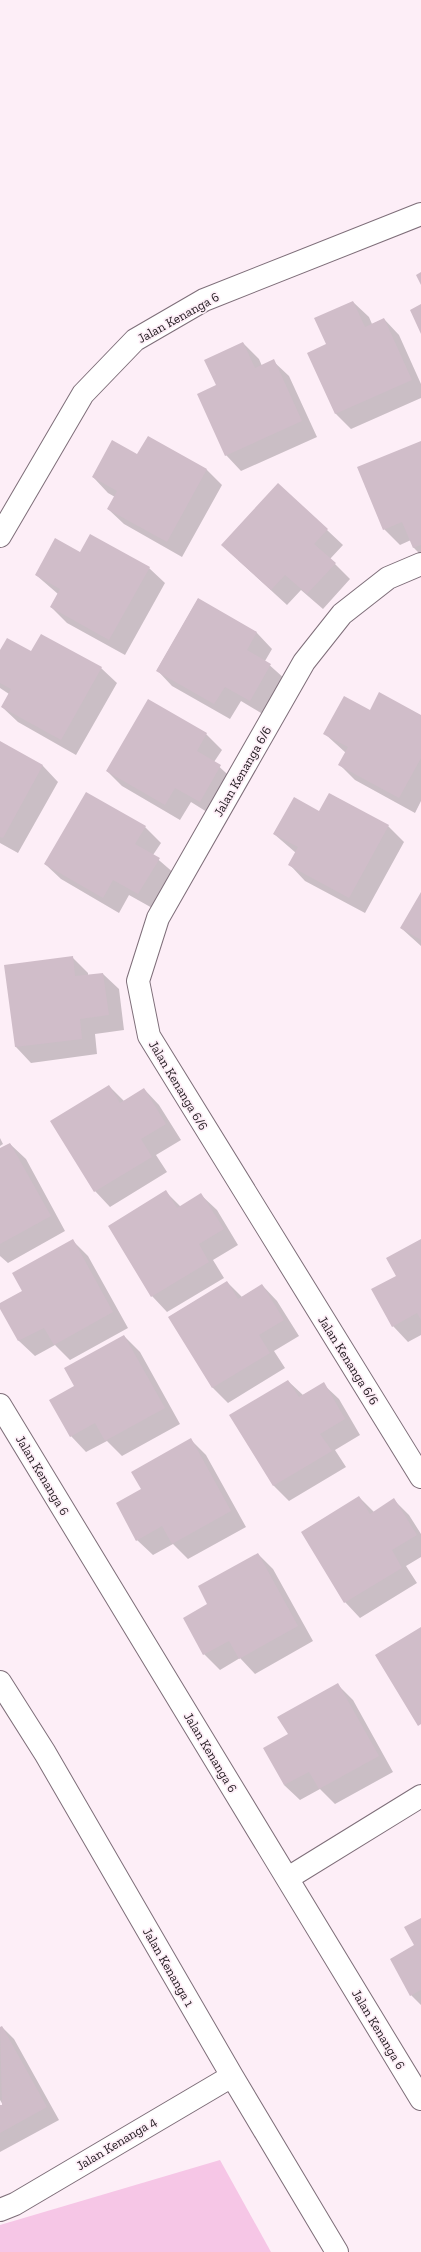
<svg xmlns="http://www.w3.org/2000/svg" width="421" height="2252" font-family="'Zilla Slab',serif">
	<style>
		.green { fill: #f6c6e6 }
		.shadow { fill: #0003 }
		.building { fill: #d0bdc9 }
		.lines { fill: none; stroke-linecap: round; stroke-linejoin: round }
		.minor-casing { stroke: #7e6e79; stroke-width: 24 }
		.minor { stroke: #fff; stroke-width: 22 }
		.labels { text-anchor: middle; stroke-width: 3.5; stroke-linejoin: round; paint-order: stroke }
		.street-label { font-size: 13px; fill: #1f181d; stroke: #fdeef7 }
	</style>
	<rect width="100%" height="100%" fill="#fdeef7"/>
	<path class="green" d="M220,2160L271,2252H0V2225Z"/>
	<path class="shadow" d="M353,302L369,317L372,324L384,319L399,335L421,384V398L351,429L336,414L308,353L327,345Z
		M243,343L259,359L262,366L273,361L289,376L317,437L241,471L226,455L218,386Z
		M148,437L207,470L222,485L182,557L124,524L108,509L115,497L108,493L93,477L138,455Z
		M421,442V555L414,548L411,540L400,545L384,529Z
		M278,484L343,545L330,559L350,579L323,609L301,590L287,605L238,560Z
		M81,553L149,568L165,583L125,655L67,623L51,607L58,594L36,575Z
		M198,599L257,633L272,649L265,661L286,680L266,716L241,701L230,719L172,686L157,670Z
		M0,652L32,653L101,668L117,683L76,755L18,722L2,707L9,694L0,688Z
		M370,711L421,716V801L415,813L355,780L340,765L346,753L325,734Z
		M206,734L222,750L214,762L236,782L215,817L191,802L180,820L122,786L107,771Z
		M0,743L43,766L58,782L18,853L0,843Z
		M330,794L388,826L404,842L365,913L305,881L290,865L296,853L274,834L320,812Z
		M145,827L161,843L153,855L175,874L154,909L129,895L119,913L61,879L45,864Z
		M421,894V946L401,928Z
		M72,957L88,973V976L103,974L119,989L124,1030L95,1034L97,1054L31,1063L16,1047L5,966Z
		M109,1086L124,1101L144,1089L159,1105L181,1140L156,1155L167,1172L110,1207L95,1191Z
		M0,1138L3,1144L0,1146Z
		M10,1144L26,1159L65,1231L8,1263L0,1256V1149Z
		M166,1192L181,1207L201,1195L217,1210L238,1245L213,1260L224,1278L167,1312L152,1296Z
		M421,1240V1335L408,1342L393,1326L397,1276Z
		M73,1241L88,1256L128,1328L70,1360L55,1345L35,1356L19,1341L0,1304L24,1291Z
		M227,1282L242,1297L262,1285L277,1301L299,1336L274,1351L285,1368L228,1403L213,1388L169,1317Z
		M124,1336L140,1352L180,1424L122,1456L107,1441L86,1452L71,1436L75,1386Z
		M288,1381L303,1395L323,1384L339,1399L360,1435L335,1450L346,1467L289,1501L274,1486L231,1416Z
		M190,1439L206,1455L246,1527L188,1559L173,1544L153,1555L137,1540L142,1490Z
		M359,1497L374,1512L394,1500L409,1515L421,1534V1557L406,1566L417,1583L360,1618L345,1602Z
		M258,1554L273,1569L313,1641L255,1674L240,1658L220,1670L204,1654L209,1604Z
		M338,1685L353,1700L393,1772L335,1804L320,1789L300,1800L284,1785Z
		M421,1919V2005L411,1995L416,1945Z
		M2,2027L14,2039L59,2120L0,2152V2107L3,2105L0,2100V2028Z"/>
	<path class="building" d="M421,272V285L416,275Z
		M353,301L365,327L384,318L412,380L335,414L307,353L326,344L314,318Z
		M421,304V334L410,310Z
		M243,342L255,368L274,359L302,421L225,456L197,394L216,385L204,360Z
		M148,436L207,469L167,542L107,509L117,491L92,477L112,440L137,454Z
		M421,441V545L413,548L402,522L383,530L357,467Z
		M278,483L328,529L314,544L336,563L307,594L285,575L271,590L221,545Z
		M90,534L150,567L109,640L50,607L60,589L35,575L55,538L80,552Z
		M198,598L257,632L247,650L271,664L250,701L225,687L214,704L156,671Z
		M41,634L102,667L61,740L1,707L11,689L0,683V650L7,638L31,651Z
		M379,692L421,715V758L399,798L338,765L348,747L323,734L344,696L370,710Z
		M148,699L207,733L197,751L221,765L200,802L175,788L165,805L106,771Z
		M0,741L43,765L3,838L0,837Z
		M86,792L146,826L135,844L160,858L138,894L113,880L103,898L44,864Z
		M329,793L389,825L349,898L288,865L298,847L273,834L294,797L319,811Z
		M421,892V940L400,928Z
		M73,956L75,976L103,973L109,1015L80,1019L82,1039L15,1047L4,965Z
		M109,1085L120,1103L144,1088L166,1124L141,1139L152,1157L94,1192L50,1121Z
		M10,1143L51,1216L0,1244V1148Z
		M166,1190L177,1208L201,1193L224,1229L199,1244L209,1262L151,1297L108,1226Z
		M73,1239L113,1312L54,1345L44,1328L18,1341L0,1309V1303L22,1291L12,1273Z
		M421,1239V1320L417,1313L392,1327L371,1289L396,1276L386,1258Z
		M227,1281L238,1299L262,1284L284,1320L259,1335L270,1353L212,1388L168,1317Z
		M124,1335L165,1408L105,1441L95,1423L70,1437L49,1400L74,1386L64,1368Z
		M288,1380L299,1397L324,1382L345,1419L320,1434L332,1451L273,1486L229,1415Z
		M191,1438L231,1511L172,1544L162,1526L136,1541L116,1503L141,1489L131,1472Z
		M359,1496L370,1514L394,1498L417,1535L392,1550L402,1568L344,1603L301,1532Z
		M258,1553L298,1626L239,1659L229,1641L203,1655L183,1618L207,1604L198,1586Z
		M421,1627V1724L418,1726L375,1655Z
		M338,1683L379,1756L319,1789L309,1772L284,1785L263,1748L288,1734L277,1717Z
		M421,1918V1990L410,1996L390,1959L414,1945L404,1927Z
		M2,2026L47,2107L0,2133V2105H2L0,2027Z"/>
	<g class="lines">
		<defs>
			<path id="minor" d="M0,536L83,394L135,340L204,300L421,214
				M421,564L388,578L342,614L304,662L158,918L138,981L149,1036L421,1477
				M0,1405L421,2099
				M0,1682L45,1753L232,2076L337,2252
				M288,1878L421,1796
				M0,2210L15,2204L232,2076"/>
		</defs>
		<use href="#minor" class="minor-casing"/>
		<use href="#minor" class="minor"/>
	</g>
	<g class="labels">
		<g class="street-label">
			<text transform="translate(178 317) rotate(-29)" y="5">Jalan Kenanga 6</text>
			<text transform="translate(242 771) rotate(-60)" y="5">Jalan Kenanga 6/6</text>
			<text transform="translate(179 1085) rotate(59)" y="5">Jalan Kenanga 6/6</text>
			<text transform="translate(349 1360) rotate(58)" y="5">Jalan Kenanga 6/6</text>
			<text transform="translate(43 1475) rotate(59)" y="5">Jalan Kenanga 6</text>
			<text transform="translate(211 1752) rotate(59)" y="5">Jalan Kenanga 6</text>
			<text transform="translate(169 1967) rotate(60)" y="5">Jalan Kenanga 1</text>
			<text transform="translate(379 2029) rotate(59)" y="5">Jalan Kenanga 6</text>
			<text transform="translate(116 2143) rotate(-31)" y="5">Jalan Kenanga 4</text>
		</g>
	</g>
</svg>
